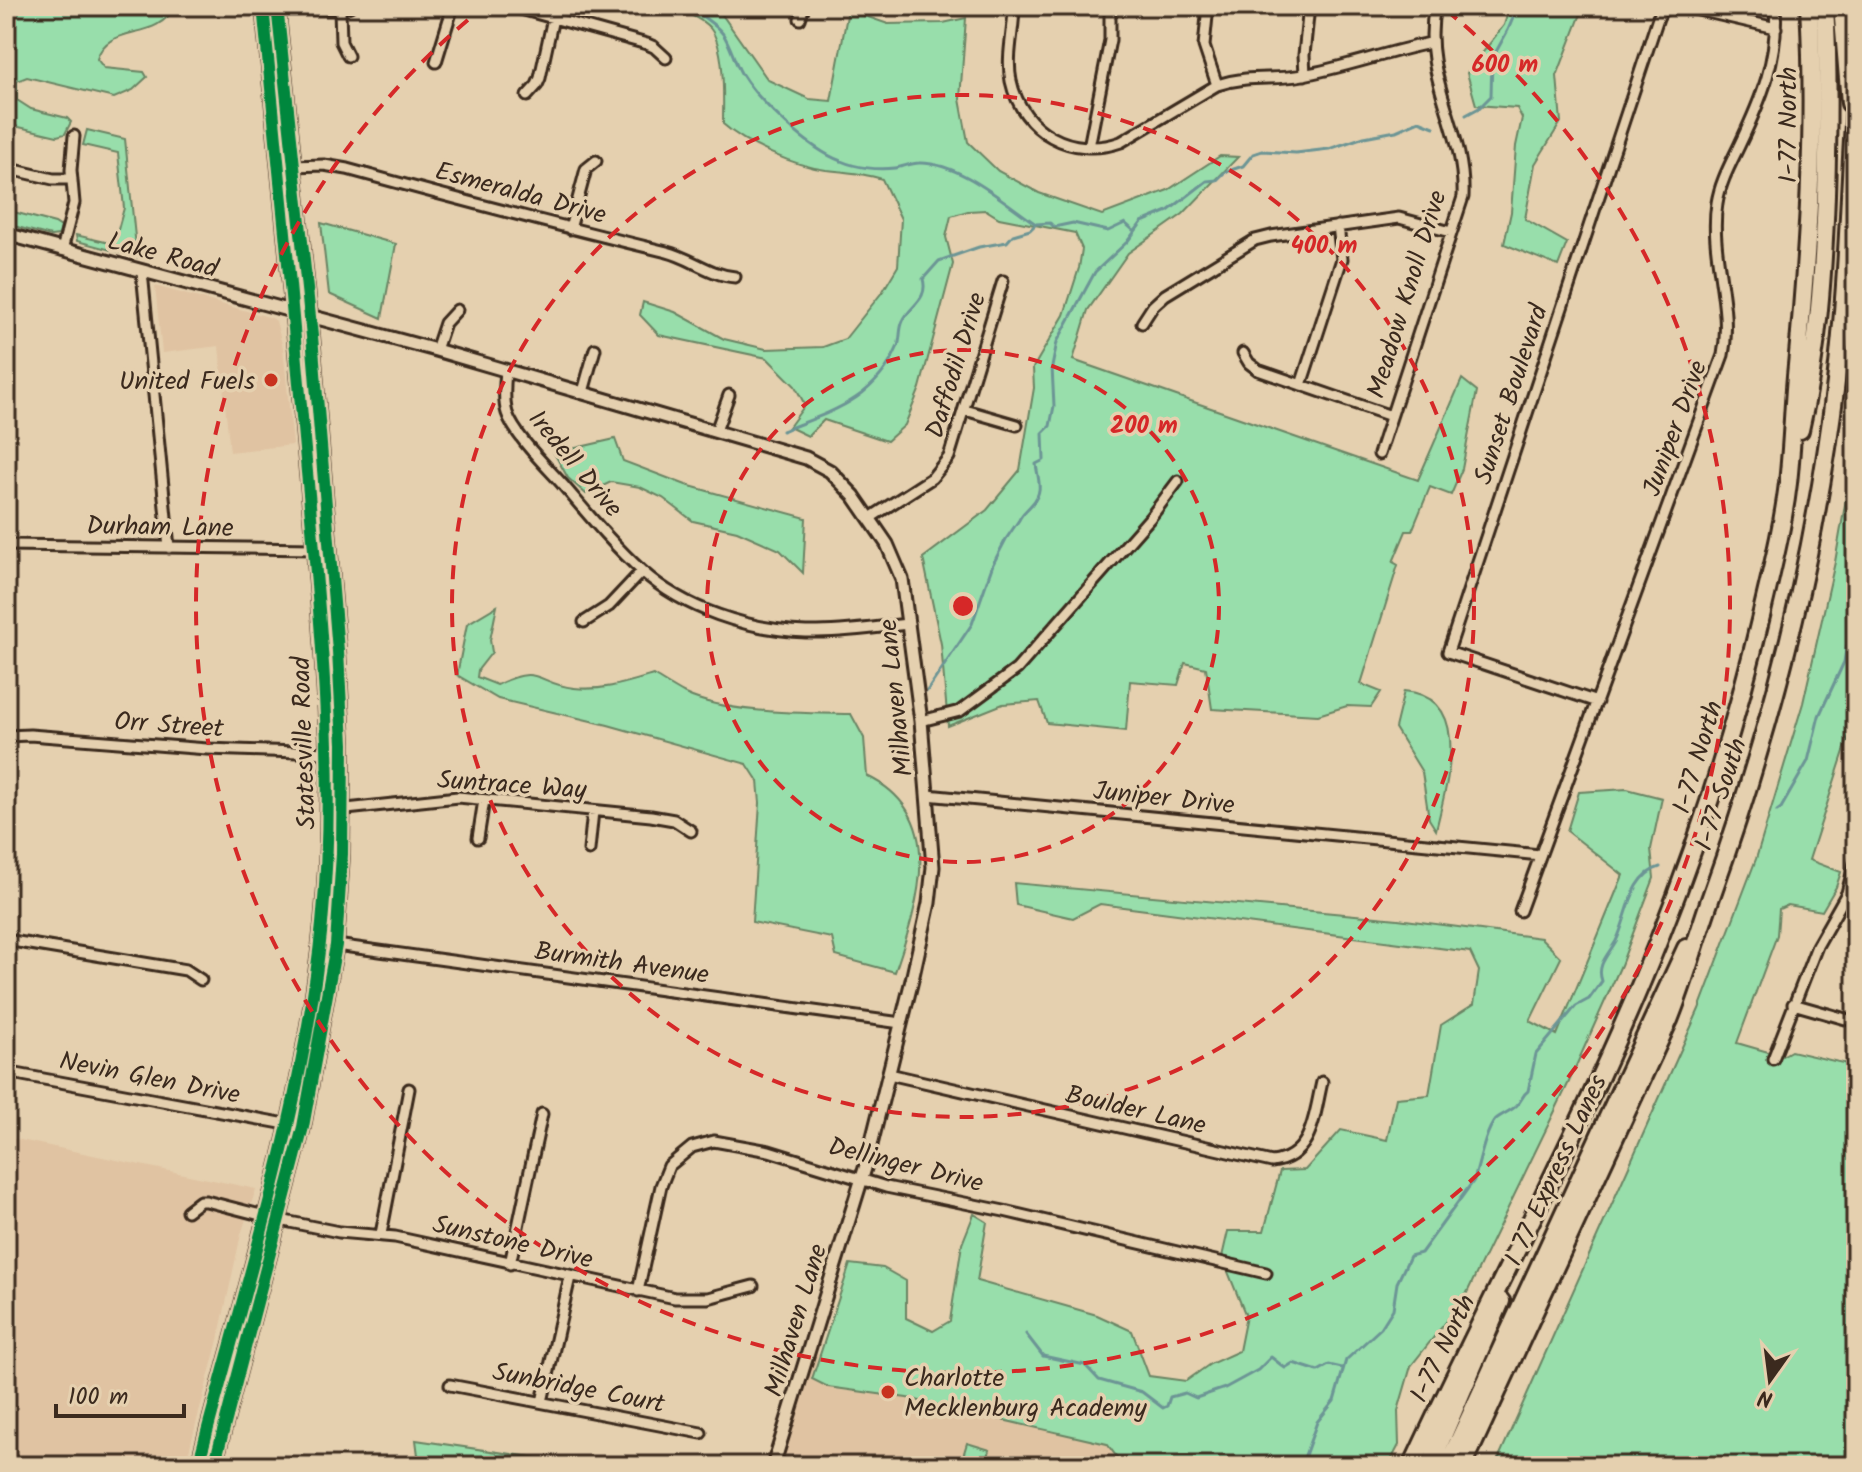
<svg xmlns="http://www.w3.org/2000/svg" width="1862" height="1472" font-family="Kalam,sans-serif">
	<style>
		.built { fill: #e0c3a2 }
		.green { fill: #98deab; stroke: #6a8464; stroke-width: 2 }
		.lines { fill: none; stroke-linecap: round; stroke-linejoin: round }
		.stream { stroke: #6c9595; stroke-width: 3 }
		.minor-casing { stroke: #3b2a1e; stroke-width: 15 }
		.tertiary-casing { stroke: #3b2a1e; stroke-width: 17 }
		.secondary-casing { stroke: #3b2a1e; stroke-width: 18 }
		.motorway-casing { stroke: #3b2a1e; stroke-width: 22 }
		.minor { stroke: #e5d0af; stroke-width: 9 }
		.tertiary { stroke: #e5d0af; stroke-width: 11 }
		.secondary { stroke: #e5d0af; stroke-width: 12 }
		.motorway { stroke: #e5d0af; stroke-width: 16 }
		.cycleway-casing { stroke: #e5d0af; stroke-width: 17 }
		.cycleway { stroke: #00873e; stroke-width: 12 }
		.ring { fill: none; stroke: #d62828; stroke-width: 4; stroke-dasharray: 14 10 }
		.poi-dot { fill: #c8321e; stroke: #e5d0af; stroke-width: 3 }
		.labels { text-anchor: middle; stroke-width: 7; stroke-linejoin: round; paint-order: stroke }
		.street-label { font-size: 26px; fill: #3b2a1e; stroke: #e5d0af }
		.poi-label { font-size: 26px; fill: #3b2a1e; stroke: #e5d0af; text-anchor: end }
		.centre { fill: #d62828; stroke: #e5d0af; stroke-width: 4 }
		.ring-label { font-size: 24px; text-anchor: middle; font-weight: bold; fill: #d62828; stroke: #e5d0af; stroke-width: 7; stroke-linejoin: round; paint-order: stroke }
	</style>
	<rect width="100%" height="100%" fill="#e5d0af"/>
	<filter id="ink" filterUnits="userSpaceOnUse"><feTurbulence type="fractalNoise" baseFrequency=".0125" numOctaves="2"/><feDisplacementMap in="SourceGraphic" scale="16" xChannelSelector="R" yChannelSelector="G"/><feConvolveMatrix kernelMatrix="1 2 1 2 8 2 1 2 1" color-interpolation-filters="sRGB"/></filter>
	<g filter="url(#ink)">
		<path class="built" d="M155,286L272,318L276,321L283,348L293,445L230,452L219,346L162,353Z
			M6,1137L256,1189L241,1234L218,1340L185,1466H6Z
			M808,1352L1151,1431L1142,1466H775Z"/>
		<path class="green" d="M6,6H175C157,43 108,22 97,59L104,68L144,72L147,77L133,90L114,98L27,77L17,81V100L31,109L67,118L71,122L65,134L57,136L6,124Z
			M671,6H716L768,80L809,99L831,101L848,10L888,24L943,23L966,18L960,99L968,142L998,171L1039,193L1102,215L1168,190L1220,156L1238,157L1183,214L1128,253L1088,310L1073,360L1418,480L1462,379L1477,391L1462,469L1451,495L1430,487L1412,531H1406L1393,562L1398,565L1361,684L1381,692L1371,707L1347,706L1318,715L1212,709L1206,668L1185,663L1178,685L1130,681L1126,731L1047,723L1039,701L1003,704L948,726L941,644L923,558L987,510L1020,470L1034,388L1033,368L1064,315L1079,268L1082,249L1075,233L999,218L986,210L968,211L951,216L946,237L953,264L920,388L905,425L887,441L824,420L808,436L789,427L805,405L795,386L767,358L659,335L640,315L643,302L675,312L724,339L766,349L823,347L845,339L883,291L898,266L901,219L882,179C863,173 846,172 826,170C795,166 746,145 723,124C723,100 726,48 710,28C701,18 683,11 671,6Z
			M1510,6H1584L1557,76L1561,122L1535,164L1525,219L1567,243L1558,266L1504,244L1511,212L1516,146L1522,118L1517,108L1476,105L1467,73L1504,25Z
			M87,130L125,139L137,257L77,241L76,235L114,244L124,208L118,153L83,145Z
			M6,210L55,223L61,227L59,235L51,236L6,224Z
			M321,223L396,244L382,318L329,294Z
			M615,439L623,461L686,485L806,518L803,573L780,550L737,531L693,521L663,498L640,487L611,482L586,494L568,478L554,453Z
			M1856,442V714L1809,860L1841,872L1836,887L1822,911L1788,905L1779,909L1777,935L1737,1043L1782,1056L1791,1051L1856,1066V1466H1614L1578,1457L1559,1466H1495L1699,1009L1756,859L1803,703L1835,562Z
			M497,606L490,640L492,652L478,670L477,677L497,685C541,663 536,684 574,688C602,691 626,683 653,675C663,681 674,688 685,694C728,714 803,713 851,714L864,738L867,776C949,815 918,904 895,972L836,956L832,938L752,922L760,803L758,781L747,764L608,725L498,699L457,675L467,624Z
			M1404,691C1475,697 1446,786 1436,830L1429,819L1422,772L1395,728Z
			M1627,789L1662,798L1651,849L1654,878L1621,965L1568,1084L1464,1299L1411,1366L1398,1411L1399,1445L1388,1466H1118L1119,1460L1107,1444L907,1398L828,1387L812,1379L850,1264L883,1268L906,1281V1318L933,1331L950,1321L962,1244L974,1214L987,1222L977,1281L1097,1315L1132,1331L1149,1376L1186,1381L1210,1364L1239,1351L1246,1316L1222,1257L1228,1231H1264L1280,1171L1305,1170L1341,1130L1387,1140L1396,1098L1429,1095L1441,1025L1474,1004L1479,971L1470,952L1100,904L1073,918L1016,905L1014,883L1398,919L1541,938L1561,958L1530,1021L1557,1035L1623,875L1567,831L1579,792Z
			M416,1440L593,1466H423L419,1463Z
			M967,1443L990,1450L988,1457L994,1459L992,1466H960Z"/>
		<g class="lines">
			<path class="stream" d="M692,6C700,17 715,23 723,34C731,46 734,61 741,73C758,101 810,150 841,161C857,168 878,170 895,168C903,167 911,163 919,163C959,162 1004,202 1036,224
				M1466,115L1479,108L1491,96L1492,59L1508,30L1518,6
				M782,431C833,411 875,400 898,346C901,338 899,329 903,321C909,306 929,300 923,279L939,261L979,247L1007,242L1013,235L1030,230L1036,224L1050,223L1054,227L1073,223L1108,231L1125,223L1134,231
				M927,691L972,624L993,564L1006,539L1019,520C1022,513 1026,511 1032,504C1044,491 1038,480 1036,464L1044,460L1043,433L1050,426L1054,406L1052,367L1057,342L1095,272L1127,242L1142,222L1168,211L1207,181L1217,180L1225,172L1243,166L1253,154L1262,151L1296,153L1329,149L1364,137L1396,131L1419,121L1434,127
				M1777,811L1781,808L1808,761L1819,716L1844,662L1847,645L1856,631
				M1026,1334L1043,1356L1085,1365L1099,1380L1142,1392L1163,1408L1167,1406L1170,1397L1185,1393L1196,1398L1225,1388L1258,1370L1271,1357L1285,1368L1293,1363L1318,1371L1329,1365L1342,1368
				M1299,1466L1303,1461L1317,1422L1334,1401L1346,1360L1381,1328L1393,1309L1397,1283L1410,1256L1421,1253L1474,1180C1479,1165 1485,1132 1495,1120C1501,1114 1510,1112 1516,1106C1522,1101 1522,1095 1528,1091L1536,1054L1576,1006L1589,999L1602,981C1596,965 1608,955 1616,941C1628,918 1630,875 1660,867"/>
			<defs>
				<path id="minor" d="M510,6L647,44L654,47L666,58
					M1014,6C1014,31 1006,56 1011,81C1022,132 1072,159 1121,142L1217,85C1251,74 1272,81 1303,75C1346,67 1387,52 1430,43
					M1208,6L1204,46L1217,85
					M1681,6L1776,28
					M278,8L340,9L350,6
					M340,9L341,42L348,56
					M800,19L804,6
					M436,62L453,6
					M1305,75L1304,55L1309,6
					M527,96L537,85L540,78L553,18
					M1089,147L1110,40V6
					M292,166L324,165L347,169C453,198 560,226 667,252C691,258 710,275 735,277
					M6,168L53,179H72
					M570,229L586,169L596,161
					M62,250L74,203L71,170L74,136
					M142,272L169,548
					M1142,323L1153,306L1165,295L1255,240L1271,236L1399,218L1451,232
					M436,350L445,323L457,310
					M1243,353L1249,363L1258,370L1391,416
					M506,370C505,383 503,400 507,413C514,435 547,467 563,485C588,514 613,545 642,571C684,609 749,630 806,632C840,633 875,627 909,624
					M1301,385L1342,259L1338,226
					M583,392L595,349
					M965,410L1017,425
					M716,431L729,395
					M1379,454L1463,197C1466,129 1420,77 1435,6
					M870,518L932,478L949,457L1003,281
					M6,545L314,549
					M584,622L609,606L642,571
					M1597,702L1448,652L1658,18L1661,12L1671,6
					M921,721L960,711L1017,669L1150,518L1178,481
					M6,736L30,735L207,749L329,753
					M927,795L1540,855
					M328,811L458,797L651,816L674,820L691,831
					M478,838L484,800
					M589,850L593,811
					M1520,911L1723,355C1733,305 1709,254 1717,203C1720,183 1730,165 1739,146C1761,100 1779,58 1775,6
					M6,940L186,970L201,980
					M336,945L901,1023
					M1793,1004L1856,1022
					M1773,1059L1817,946L1847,893L1856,859
					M6,1072L286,1124
					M889,1074L1272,1162C1313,1157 1314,1115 1322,1082
					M187,1211L200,1201H206L280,1220L339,1232L395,1237L675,1298H708L753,1286
					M381,1234L409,1089
					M510,1264L542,1114
					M638,1291L661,1186L669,1166L692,1147L714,1141L769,1151L886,1187L1004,1211L1266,1273
					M450,1385L701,1433
					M542,1402L570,1277"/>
				<path id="tertiary" d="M6,234L436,350L806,458L830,471L854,496L887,544L902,579L921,721L933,867L929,903L912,980L866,1165L773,1466"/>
				<path id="secondary" d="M198,1466C244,1288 304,1108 322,924C336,780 322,637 309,494C295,331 279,169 263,6
					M214,1466L303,1127L336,945L342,854L343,744L338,651L312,336L277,6"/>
				<path id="motorway" d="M1842,6L1850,103
					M1800,430C1818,353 1823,274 1826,195C1828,132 1829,69 1825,6
					M1412,1466C1493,1291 1586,1122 1658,942C1701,835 1736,724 1762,612C1772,569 1783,526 1788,483C1792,447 1793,411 1796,376C1808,252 1816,130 1809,6
					M1430,1466L1501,1301
					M1447,1466L1686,948
					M1463,1466L1669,1020C1686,978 1697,936 1712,894C1772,727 1815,557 1836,382C1848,285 1849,189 1856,92"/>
			</defs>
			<use href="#minor" class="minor-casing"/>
			<use href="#tertiary" class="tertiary-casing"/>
			<use href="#secondary" class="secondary-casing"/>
			<use href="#motorway" class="motorway-casing"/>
			<use href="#minor" class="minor"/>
			<use href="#tertiary" class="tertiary"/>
			<use href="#secondary" class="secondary"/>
			<use href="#motorway" class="motorway"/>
			<defs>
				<path id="cycleway" d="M198,1466C244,1288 304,1108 322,924C336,780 322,637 309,494C295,331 279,169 263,6
					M214,1466L303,1127L336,945L342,854L343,744L338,651L312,336L277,6"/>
			</defs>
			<use href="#cycleway" class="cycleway-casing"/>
			<use href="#cycleway" class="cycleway"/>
		</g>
	</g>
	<g class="ring">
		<circle cx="963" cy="606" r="256"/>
		<circle cx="963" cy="606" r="511"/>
		<path d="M1446 10A767 767 0 1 1 480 10"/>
	</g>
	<g class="poi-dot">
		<circle cx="271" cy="380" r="8"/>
		<circle cx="888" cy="1392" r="8"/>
	</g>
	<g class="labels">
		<g class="street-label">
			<text transform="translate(1787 125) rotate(-90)" y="9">I-77 North</text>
			<text transform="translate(521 192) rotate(15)" y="9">Esmeralda Drive</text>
			<text transform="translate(163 254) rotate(15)" y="9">Lake Road</text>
			<text transform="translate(1406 294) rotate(-73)" y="9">Meadow Knoll Drive</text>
			<text transform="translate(955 365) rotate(-73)" y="9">Daffodil Drive</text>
			<text transform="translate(1510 394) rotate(-72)" y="9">Sunset Boulevard</text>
			<text transform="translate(1674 428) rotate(-70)" y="9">Juniper Drive</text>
			<text transform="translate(576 463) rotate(50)" y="9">Iredell Drive</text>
			<text transform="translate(160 526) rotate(1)" y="9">Durham Lane</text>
			<text transform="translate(895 698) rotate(-96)" y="9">Milhaven Lane</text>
			<text transform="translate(169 724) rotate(4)" y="9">Orr Street</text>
			<text transform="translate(303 743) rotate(-92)" y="9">Statesville Road</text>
			<text transform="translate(1697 757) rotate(-73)" y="9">I-77 North</text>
			<text transform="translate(512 784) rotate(4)" y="9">Suntrace Way</text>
			<text transform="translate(1720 794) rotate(-72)" y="9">I-77 South</text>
			<text transform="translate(1164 797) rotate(6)" y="9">Juniper Drive</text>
			<text transform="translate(622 962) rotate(8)" y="9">Burmith Avenue</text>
			<text transform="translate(150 1077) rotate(11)" y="9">Nevin Glen Drive</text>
			<text transform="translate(1136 1109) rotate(13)" y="9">Boulder Lane</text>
			<text transform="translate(906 1164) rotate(14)" y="9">Dellinger Drive</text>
			<text transform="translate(1555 1170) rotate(-65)" y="9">I 77 Express Lanes</text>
			<text transform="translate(513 1241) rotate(13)" y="9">Sunstone Drive</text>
			<text transform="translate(795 1320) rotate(-73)" y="9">Milhaven Lane</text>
			<text transform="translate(1442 1348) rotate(-64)" y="9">I-77 North</text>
			<text transform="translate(579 1387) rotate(11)" y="9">Sunbridge Court</text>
		</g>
		<g class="poi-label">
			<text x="255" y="389">United Fuels</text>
			<text x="904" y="1386" text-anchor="start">Charlotte<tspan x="904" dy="30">Mecklenburg Academy</tspan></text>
		</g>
	</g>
	<circle cx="963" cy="606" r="12" class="centre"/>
	<g class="ring-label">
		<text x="1505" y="72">600 m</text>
		<text x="1324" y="253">400 m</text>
		<text x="1144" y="433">200 m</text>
	</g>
	<rect width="1862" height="1472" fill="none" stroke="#e5d0af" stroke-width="32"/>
	<rect x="16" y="16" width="1830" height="1440" fill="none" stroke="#3b2a1e" stroke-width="3" filter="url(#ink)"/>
	<g transform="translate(1770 1380) rotate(194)" stroke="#e5d0af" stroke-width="6" paint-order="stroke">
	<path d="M0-6L14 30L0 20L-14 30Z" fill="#3b2a1e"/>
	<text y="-12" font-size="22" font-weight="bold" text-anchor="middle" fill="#3b2a1e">N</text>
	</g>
	<path d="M56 1404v12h128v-12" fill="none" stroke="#3b2a1e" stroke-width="4"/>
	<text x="68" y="1404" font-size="24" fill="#3b2a1e" stroke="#e5d0af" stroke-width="6" paint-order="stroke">100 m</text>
</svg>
